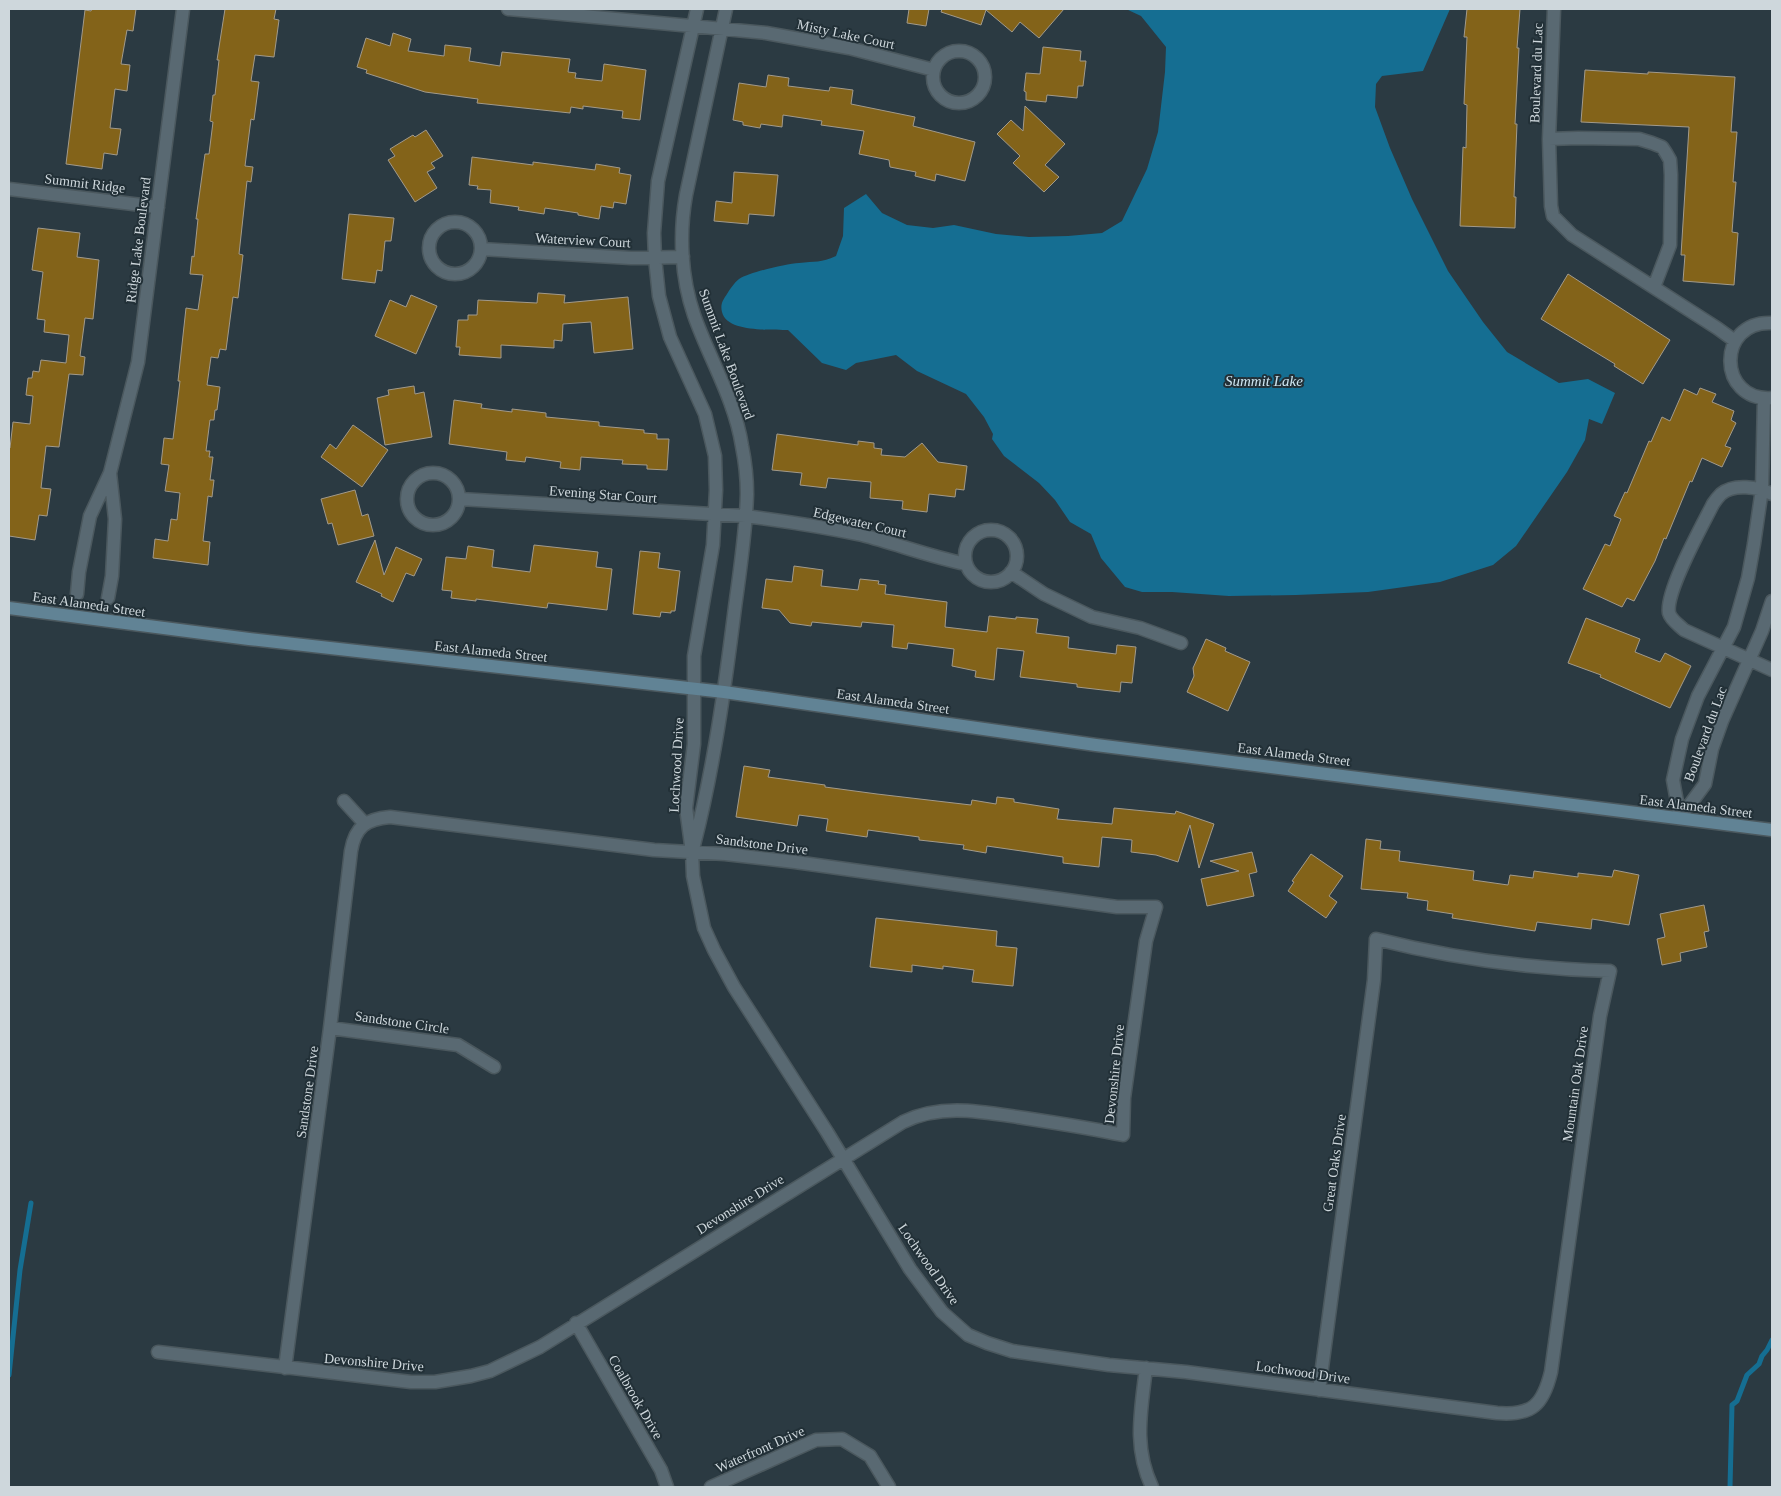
<svg xmlns="http://www.w3.org/2000/svg" width="1781" height="1496" font-family="'Times New Roman',serif">
	<style>
		.water { fill: #156e92 }
		.lines { fill: none; stroke-linecap: round; stroke-linejoin: round }
		.stream { stroke: #156e92; stroke-width: 5 }
		.building { fill: #836319; stroke: #a29a8b }
		.street-casing { stroke: #4b585e; stroke-width: 15 }
		.secondary-casing { stroke: #4b585e; stroke-width: 15 }
		.street { stroke: #596972; stroke-width: 12 }
		.secondary { stroke: #618395; stroke-width: 12 }
		.labels { text-anchor: middle; stroke-width: 4; stroke-linejoin: round; paint-order: stroke }
		.street-label { font-size: 14px; fill: #ced7dc; stroke: #223037 }
		.water-label { font-size: 15px; font-style: italic; fill: #cee6f2; stroke: #223037 }
	</style>
	<rect width="100%" height="100%" fill="#2b3a42"/>
	<path class="water" d="M1126,9H1450L1423,71L1382,76L1376,84L1375,107L1390,148L1412,199L1448,271L1483,322L1507,352L1559,383L1588,379L1615,393L1602,424L1589,419L1585,440L1567,472L1516,546L1493,565L1440,582L1368,592L1296,595L1229,596L1172,592H1142L1125,587L1101,558L1091,534L1070,522L1055,500L1039,483L1004,456L992,439L993,434L984,417L966,394L917,371L896,355L856,363L846,370L822,363L788,330C771,329 727,333 722,312C720,304 723,300 727,294C730,289 734,283 739,279C750,272 786,264 799,263C815,261 821,263 836,256L843,236L844,208L866,194L882,213L907,225L933,228L954,225L996,234L1029,237L1068,236L1102,233L1122,221L1147,169L1158,132L1165,72L1166,47L1141,16Z"/>
	<g class="lines">
		<path class="stream" d="M9,1375L20,1270L31,1203
			M1730,1487L1732,1405L1737,1401L1747,1375L1759,1364L1762,1356L1767,1350L1772,1340"/>
	</g>
	<path class="building" d="M92,9H136L133,31L127,30L121,64L130,65L127,91L115,89L110,128L121,129L117,155L104,153L102,169L66,164L85,10L91,11Z
		M225,9H276L274,19L279,20L274,57L255,55L251,81L259,82L254,120L251,119L245,166L253,167L251,182L247,181L239,254L243,255L238,298L233,297L226,350L220,349L218,358L211,357L207,385L220,387L217,410H215L214,420H210L206,451H210L209,457H213L210,480H214L212,497L208,496L203,541L210,542L208,565L153,558L155,539L168,541L171,519L177,520L180,493L165,491L169,465L161,464L164,438L173,439L180,381H178L186,308L198,310L203,275L190,274L192,256L194,257L198,219H196L205,154H209L213,122L210,121L213,95H215L219,60H217Z
		M909,9H929L926,26L907,23Z
		M942,9H1064L1039,38L1020,22L1012,32L986,10L981,25L941,12Z
		M1467,9H1520L1517,48H1519L1515,124H1517L1514,197H1516L1515,228L1460,226L1463,147L1466,148L1467,105L1464,104L1467,37H1464Z
		M393,33L411,39L408,51L444,56L445,45L471,48L469,61L500,66L502,52L570,59L568,72L576,73L575,78L602,81L604,64L646,70L640,120L622,118L623,111L583,106V109L571,107L570,113L477,103L478,99L425,92L366,73L367,70L357,67L366,38L390,46Z
		M1043,47L1081,51L1080,61H1086L1083,86H1078L1077,98L1047,95L1046,102L1026,100V92L1024,91L1026,73L1040,74Z
		M1585,70L1648,74V72L1735,77L1731,132H1737L1733,182H1736L1732,232L1738,233L1734,285L1683,281L1685,255H1681L1689,127L1581,122Z
		M768,75L789,78L788,86L829,91L830,87L853,90L851,104L915,117L913,126L975,142L965,181L936,174L935,181L915,176L916,172L890,167L889,160L859,154L864,131L821,125L822,121L783,115L782,127L761,124L760,128L743,125V122L733,120L739,83L766,87Z
		M1025,106L1065,144L1045,165L1059,177L1044,192L1013,163L1020,156L997,134L1011,120L1023,131Z
		M426,130L443,156L431,163L435,168L427,172L437,188L415,202L388,160L395,156L390,149L413,135L415,137Z
		M472,157L533,165V162L595,170L596,164L620,168L619,173L631,175L626,204L614,202L613,208L601,206L599,219L578,215V213L545,208L544,214L518,210L519,207L490,203L491,190L477,189L478,186L469,185Z
		M734,172L778,175L774,216L749,214L748,224L714,221L716,201L732,203Z
		M349,214L394,218L391,241H385L382,271L377,270L375,283L342,279Z
		M38,228L80,233L77,257L99,260L93,319L85,318L80,356L85,357L83,375L69,374L59,447L46,446L41,488L51,489L47,516L39,515L35,540L9,536V448H10L13,422L30,424L33,396L26,395L28,378H32L33,371L39,372L41,360L66,363L69,335L44,332L45,320L37,319L43,272L32,270Z
		M1568,274L1670,340L1643,384L1614,366L1615,364L1541,319Z
		M538,293L565,295L564,303L628,297L633,349L594,353L591,322L563,324L562,341L554,340V348L501,345V358L459,355L460,347H456L458,320H468V315H477L478,300L537,303Z
		M411,295L437,306L416,354L375,336L390,300L406,307Z
		M414,386L415,394L424,392L432,437L385,445L377,398L389,395L388,390Z
		M1700,388L1716,394L1712,402L1734,411L1731,420L1736,423L1725,446L1731,448L1722,467L1702,458L1692,482L1690,481L1666,539L1664,538L1655,561L1634,601L1627,598L1622,607L1583,589L1605,544L1610,546L1621,519L1614,516L1625,492L1627,493L1649,441L1651,442L1662,417L1670,421L1684,389L1697,395Z
		M454,400L482,404L481,408L512,412V409L546,413V417L599,422V426L644,430V433L657,434V439H669L667,470L647,469V465L622,464L623,460L581,457L580,470L560,468L561,462L526,457L525,462L506,460L507,452L449,444Z
		M353,425L388,450L362,487L321,457L330,444L336,449Z
		M777,434L858,445V441L874,443V448L882,449L881,455L905,457L922,443L938,462L967,466L964,490L956,489L955,497L929,494L927,512L902,509L903,501L870,498L871,482L828,478L826,488L800,485L802,473L772,470Z
		M355,490L362,516L368,514L374,536L338,545L332,523L328,524L321,499Z
		M375,540L384,575L396,547L422,559L414,576L406,573L393,602L381,596L382,594L356,582Z
		M534,545L598,552L596,567L612,569L607,610L548,603L547,608L476,599V601L451,598L452,591L442,590L446,557L466,559L468,546L494,550L492,567L530,572Z
		M640,551L660,553L658,568L680,571L675,611H671V613L661,612L660,617L633,614Z
		M794,566L823,570L821,586L858,590L860,579L879,581L878,584L886,585L885,594L947,602L945,627L987,632L989,616L1016,619V617L1038,619L1036,633L1069,637L1068,648L1116,654L1117,645L1136,647L1132,683L1121,682L1120,692L1077,687V684L1020,677L1024,651L997,648L994,680L975,677L976,671L952,666L954,649L908,643L907,649L892,647L894,625L862,622L861,627L812,622L811,626L790,623L779,610L762,608L766,579L792,582Z
		M1586,618L1640,639L1635,652L1660,662L1665,653L1691,666L1670,708L1600,677L1601,675L1568,663Z
		M1206,639L1226,648L1225,651L1250,662L1228,711L1187,692L1194,676L1193,668Z
		M744,766L770,770L768,777L825,785V787L877,794L971,805L972,800L996,804L997,797L1014,799V802L1059,809L1057,819L1112,824L1114,808L1175,814L1176,811L1214,824L1199,868L1190,825L1178,862L1156,855L1131,852L1132,840L1102,837L1099,867L1063,863V857L987,846L986,853L963,849L964,845L919,840V837L868,830L867,837L826,831L828,819L799,815L797,826L736,817Z
		M1366,839L1381,841L1380,849L1400,851L1399,861L1474,871L1473,880L1508,885L1510,875L1533,878L1534,871L1578,877V873L1612,877L1614,870L1639,875L1629,925L1592,919L1591,929L1537,922L1535,931L1452,918L1453,914L1427,910L1428,901L1407,898L1408,893L1361,889Z
		M1252,852L1257,872L1249,874L1254,896L1207,906L1201,879L1239,871L1210,861Z
		M1311,854L1343,876L1329,896L1337,902L1326,918L1288,891L1294,882L1292,881Z
		M1704,905L1709,931L1704,932L1707,947L1680,953L1681,961L1662,965L1657,939L1665,937L1660,914Z
		M876,918L997,931L996,946L1017,948L1013,986L972,982L974,970L943,966V969L912,965V972L870,967Z"/>
	<g class="lines">
		<defs>
			<path id="street" d="M508,9L766,33L849,48L934,70
				M697,9L658,181L654,233L655,258L659,296L670,337L705,414L715,456L716,490L713,545L694,656V744L686,808L692,852L693,876L704,928L714,950L734,987L827,1132L910,1269L942,1312L968,1335L987,1343L1012,1351L1109,1365L1186,1372L1497,1413C1532,1416 1543,1405 1551,1372L1600,1016L1610,971C1533,969 1451,958 1376,939L1374,980L1319,1390
				M1554,9L1549,139L1551,206L1553,216L1572,235L1717,328L1735,341
				M933 77a26 26 0 1 1 52 0a26 26 0 1 1-52 0Z
				M1549,139L1578,138L1639,139L1652,143L1662,147L1666,153L1670,160L1671,175L1670,245L1654,287
				M9,189L158,207
				M429 248a26 26 0 1 1 52 0a26 26 0 1 1-52 0Z
				M481,249L631,258L683,257
				M1772,323C1716,320 1717,402 1772,398
				M407 499a26 26 0 1 1 52 0a26 26 0 1 1-52 0Z
				M110,473L138,362L183,9
				M1772,494C1758,487 1734,483 1721,494C1718,497 1715,501 1713,504C1702,526 1665,592 1669,613C1671,620 1679,625 1684,630L1772,670
				M460,499L745,516C784,521 824,527 862,535C897,544 931,557 966,564
				M965 556a26 26 0 1 1 52 0a26 26 0 1 1-52 0Z
				M1011,572L1044,594L1092,617L1140,628L1181,643
				M77,594L79,572L90,516L110,473L115,519L112,576L108,598
				M344,801L365,824
				M1680,818L1673,780L1682,739L1698,696L1734,627L1748,578L1754,544L1762,489L1764,399
				M1680,818L1705,784L1712,749L1722,721L1762,631L1772,601
				M694,845C714,767 725,687 735,607C740,570 746,532 747,494C747,479 745,461 742,446C735,400 709,358 694,315C681,277 679,234 686,195L726,9
				M330,1028L458,1045L494,1067
				M576,1323L661,1470L667,1487
				M158,1352L411,1382H435L471,1376L490,1371L540,1347L903,1122C942,1103 983,1112 1024,1118C1057,1123 1090,1128 1123,1135L1124,1098L1146,941L1156,907H1117L795,862L725,854L654,850L390,817C366,819 355,827 351,851L330,1028L285,1368
				M1146,1368C1141,1411 1133,1447 1152,1487
				M711,1487L816,1440L842,1439L870,1456L889,1487"/>
			<path id="secondary" d="M9,608L249,639L724,692L1096,745L1772,830"/>
		</defs>
		<use href="#street" class="street-casing"/>
		<use href="#secondary" class="secondary-casing"/>
		<use href="#street" class="street"/>
		<use href="#secondary" class="secondary"/>
	</g>
	<g class="labels">
		<g class="street-label">
			<text transform="translate(846 34) rotate(12)" y="5">Misty Lake Court</text>
			<text transform="translate(1536 73) rotate(-88)" y="5">Boulevard du Lac</text>
			<text transform="translate(85 183) rotate(7)" y="5">Summit Ridge</text>
			<text transform="translate(138 240) rotate(-83)" y="5">Ridge Lake Boulevard</text>
			<text transform="translate(583 240) rotate(3)" y="5">Waterview Court</text>
			<text transform="translate(727 354) rotate(70)" y="5">Summit Lake Boulevard</text>
			<text transform="translate(603 494) rotate(4)" y="5">Evening Star Court</text>
			<text transform="translate(860 522) rotate(13)" y="5">Edgewater Court</text>
			<text transform="translate(89 604) rotate(8)" y="5">East Alameda Street</text>
			<text transform="translate(491 651) rotate(6)" y="5">East Alameda Street</text>
			<text transform="translate(893 701) rotate(8)" y="5">East Alameda Street</text>
			<text transform="translate(1705 734) rotate(-70)" y="5">Boulevard du Lac</text>
			<text transform="translate(1294 754) rotate(7)" y="5">East Alameda Street</text>
			<text transform="translate(676 765) rotate(-87)" y="5">Lochwood Drive</text>
			<text transform="translate(1696 806) rotate(7)" y="5">East Alameda Street</text>
			<text transform="translate(762 844) rotate(7)" y="5">Sandstone Drive</text>
			<text transform="translate(402 1022) rotate(8)" y="5">Sandstone Circle</text>
			<text transform="translate(1114 1074) rotate(-84)" y="5">Devonshire Drive</text>
			<text transform="translate(1575 1084) rotate(-82)" y="5">Mountain Oak Drive</text>
			<text transform="translate(307 1092) rotate(-82)" y="5">Sandstone Drive</text>
			<text transform="translate(1334 1163) rotate(-82)" y="5">Great Oaks Drive</text>
			<text transform="translate(740 1204) rotate(-32)" y="5">Devonshire Drive</text>
			<text transform="translate(929 1264) rotate(55)" y="5">Lochwood Drive</text>
			<text transform="translate(374 1362) rotate(5)" y="5">Devonshire Drive</text>
			<text transform="translate(1303 1372) rotate(8)" y="5">Lochwood Drive</text>
			<text transform="translate(636 1397) rotate(60)" y="5">Coalbrook Drive</text>
			<text transform="translate(760 1449) rotate(-24)" y="5">Waterfront Drive</text>
		</g>
		<g class="water-label">
			<text x="1264" y="386">Summit Lake</text>
		</g>
	</g>
	<rect width="1781" height="1496" fill="none" stroke="#ced7dc" stroke-width="20"/>
</svg>
